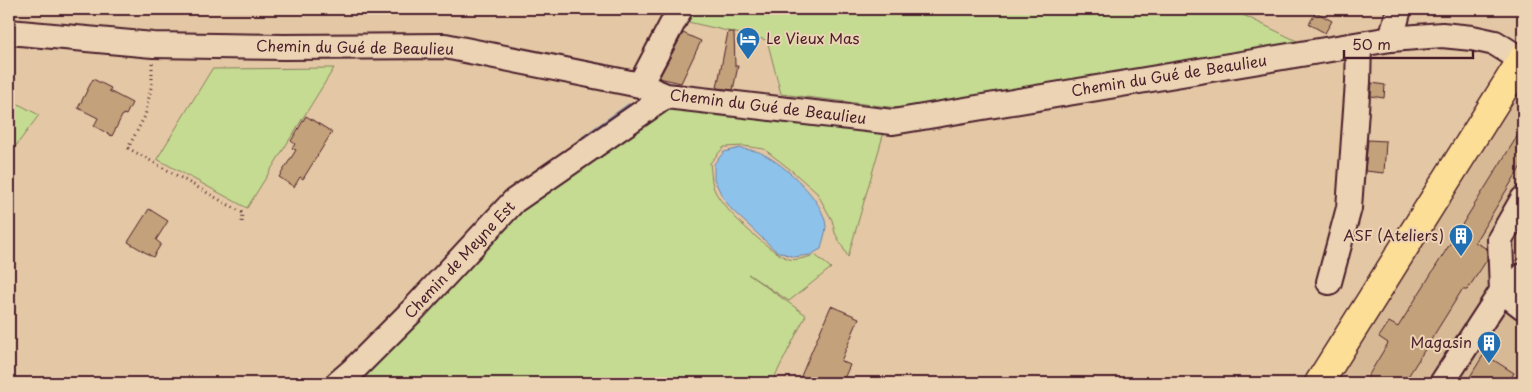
<svg xmlns="http://www.w3.org/2000/svg" width="1532" height="392" font-family="'Playpen Sans',sans-serif">
	<style>
		.built { fill: #d7b996 }
		.green { fill: #c4db91; stroke: #877d5e }
		.water { fill: #8dc2ea; stroke: #72819e }
		.lines { fill: none; stroke-linecap: round; stroke-linejoin: round }
		.stream { stroke: #72819e; stroke-width: 5 }
		.building { fill: #c3a17a; stroke: #4a1f2b }
		.minor-casing { stroke: #4a1f2b; stroke-width: 28 }
		.major-casing { stroke: #4a1f2b; stroke-width: 31 }
		.path { stroke: #4a1f2b; stroke-width: 3; stroke-dasharray: 1 4; stroke-linecap: butt }
		.minor { stroke: #ecd3b4; stroke-width: 24 }
		.major { stroke: #fcde96; stroke-width: 28 }
		.labels { text-anchor: middle; stroke-width: 4; stroke-linejoin: round; paint-order: stroke }
		.poi-label { font-size: 15px; fill: #4a1f2b; stroke: #ecd3b4; text-anchor: end }
		.street-label { font-size: 15px; fill: #4a1f2b; stroke: #ecd3b4 }
	</style>
	<rect width="100%" height="100%" fill="#e4c8a5"/>
	<filter id="ink" filterUnits="userSpaceOnUse"><feTurbulence type="fractalNoise" baseFrequency=".02" numOctaves="2"/><feDisplacementMap in="SourceGraphic" scale="10" xChannelSelector="R" yChannelSelector="G"/><feConvolveMatrix kernelMatrix="1 2 1 2 8 2 1 2 1" color-interpolation-filters="sRGB"/></filter>
	<g filter="url(#ink)">
		<path class="built" d="M1523,87V383H1335L1447,209Z"/>
		<path class="green" d="M695,9H1003L1007,11L1022,9H1231L1305,45L897,108L781,94L767,40L688,22Z
			M334,68L247,208L157,159L212,69Z
			M9,99L39,115L9,155Z
			M660,106L884,132L848,257L835,233L832,220L817,193L791,170L764,149L744,146L724,147L710,163C711,170 711,178 713,186C717,205 770,253 789,259C796,261 808,257 815,255L831,268L789,301L748,274L806,315L774,378L773,383H346L513,208Z"/>
		<path class="water" d="M740,148C747,150 757,150 763,154C785,165 824,200 826,226C826,233 822,242 821,249L810,255L794,257L776,251L732,210L722,196L714,179V164L724,152Z"/>
		<g class="lines">
			<path class="stream" d="M584,138L629,106"/>
		</g>
		<path class="building" d="M1316,12L1332,21L1325,33L1309,24Z
			M728,32H734L735,66H738L733,90L717,88Z
			M683,33L701,41L681,83L659,78Z
			M93,79L111,88L109,91L132,103L126,115L123,114L112,136L94,126L98,118L78,108Z
			M1372,83L1385,85L1384,98L1371,96Z
			M306,116L332,132L303,179L300,177L294,187L279,177L296,150L292,148L295,144L291,141Z
			M1523,127V163L1475,242L1487,249V260L1467,290H1462L1404,383H1364L1388,343L1379,337L1389,322L1398,327Z
			M1368,140L1386,141L1384,173L1365,171Z
			M149,209L168,221L156,240L161,244L153,257L128,242Z
			M831,306L859,318L841,361L850,365L842,383H798Z
			M1484,354L1514,373L1508,383H1466Z"/>
		<g class="lines">
			<defs>
				<path id="minor" d="M9,32L153,45L284,47L445,46L640,85L666,96L893,122L1391,39L1442,35L1472,38L1495,43L1522,60
					M1391,39L1399,9
					M640,85L680,9
					M1329,282L1349,208L1358,82L1359,45
					M1502,291L1523,307
					M1511,297L1523,276
					M338,383L353,370L412,311L514,201L666,96
					M1442,383L1502,291L1500,239L1523,199"/>
				<path id="major" d="M1319,383L1523,58"/>
			</defs>
			<use href="#minor" class="minor-casing"/>
			<use href="#major" class="major-casing"/>
			<path class="path" d="M152,63V83L145,116L128,148L243,213L242,223"/>
			<use href="#minor" class="minor"/>
			<use href="#major" class="major"/>
		</g>
	</g>
	<defs>
		<symbol id="hotel-pin" viewBox="-11 -11 22 30"><path d="M0 17L-7.5 6A9.5 9.5 0 1 1 7.5 6Z" fill="#1f6fb2" stroke="#ecd3b4"/><path d="M-6-4.5h1.5V1H6V5H4.5V3h-9V5H-6ZM-4 0a1.8 1.8 0 1 1 3.6 0ZM.5 0V-2.5h3Q6-2.5 6 0Z" fill="#fff"/></symbol>
		<symbol id="building-pin" viewBox="-11 -11 22 30"><path d="M0 17L-7.5 6A9.5 9.5 0 1 1 7.5 6Z" fill="#1f6fb2" stroke="#ecd3b4"/><path d="M-4-6H4V6H1V3H-1V6H-4ZM-2.5-4.3h1.7v1.8h-1.7ZM.8-4.3h1.7v1.8H.8ZM-2.5-1h1.7V.8h-1.7ZM.8-1h1.7V.8H.8Z" fill="#fff"/></symbol>
	</defs>
	<g fill-rule="evenodd">
		<use href="#hotel-pin" x="734" y="25" width="28" height="38"/>
		<use href="#building-pin" x="1447" y="222" width="28" height="38"/>
		<use href="#building-pin" x="1475" y="329" width="28" height="38"/>
	</g>
	<g class="labels">
		<g class="poi-label">
			<text x="766" y="44" text-anchor="start">Le Vieux Mas</text>
			<text x="1444" y="241">ASF (Ateliers)</text>
			<text x="1472" y="348">Magasin</text>
		</g>
		<g class="street-label">
			<text transform="translate(355 48) rotate(1)" y="5">Chemin du Gué de Beaulieu</text>
			<text transform="translate(1169 76) rotate(-9)" y="5">Chemin du Gué de Beaulieu</text>
			<text transform="translate(768 107) rotate(7)" y="5">Chemin du Gué de Beaulieu</text>
			<text transform="translate(460 260) rotate(-47)" y="5">Chemin de Meyne Est</text>
		</g>
	</g>
	<rect width="1532" height="392" fill="none" stroke="#ecd3b4" stroke-width="30"/>
	<rect x="15" y="15" width="1502" height="362" fill="none" stroke="#4a1f2b" stroke-width="2" filter="url(#ink)"/>
	<path d="M1344 50v8h129v-8" fill="none" stroke="#4a1f2b" stroke-width="2.5"/>
	<text x="1352" y="50" font-size="15" fill="#4a1f2b" stroke="#ecd3b4" stroke-width="4" paint-order="stroke">50 m</text>
</svg>
